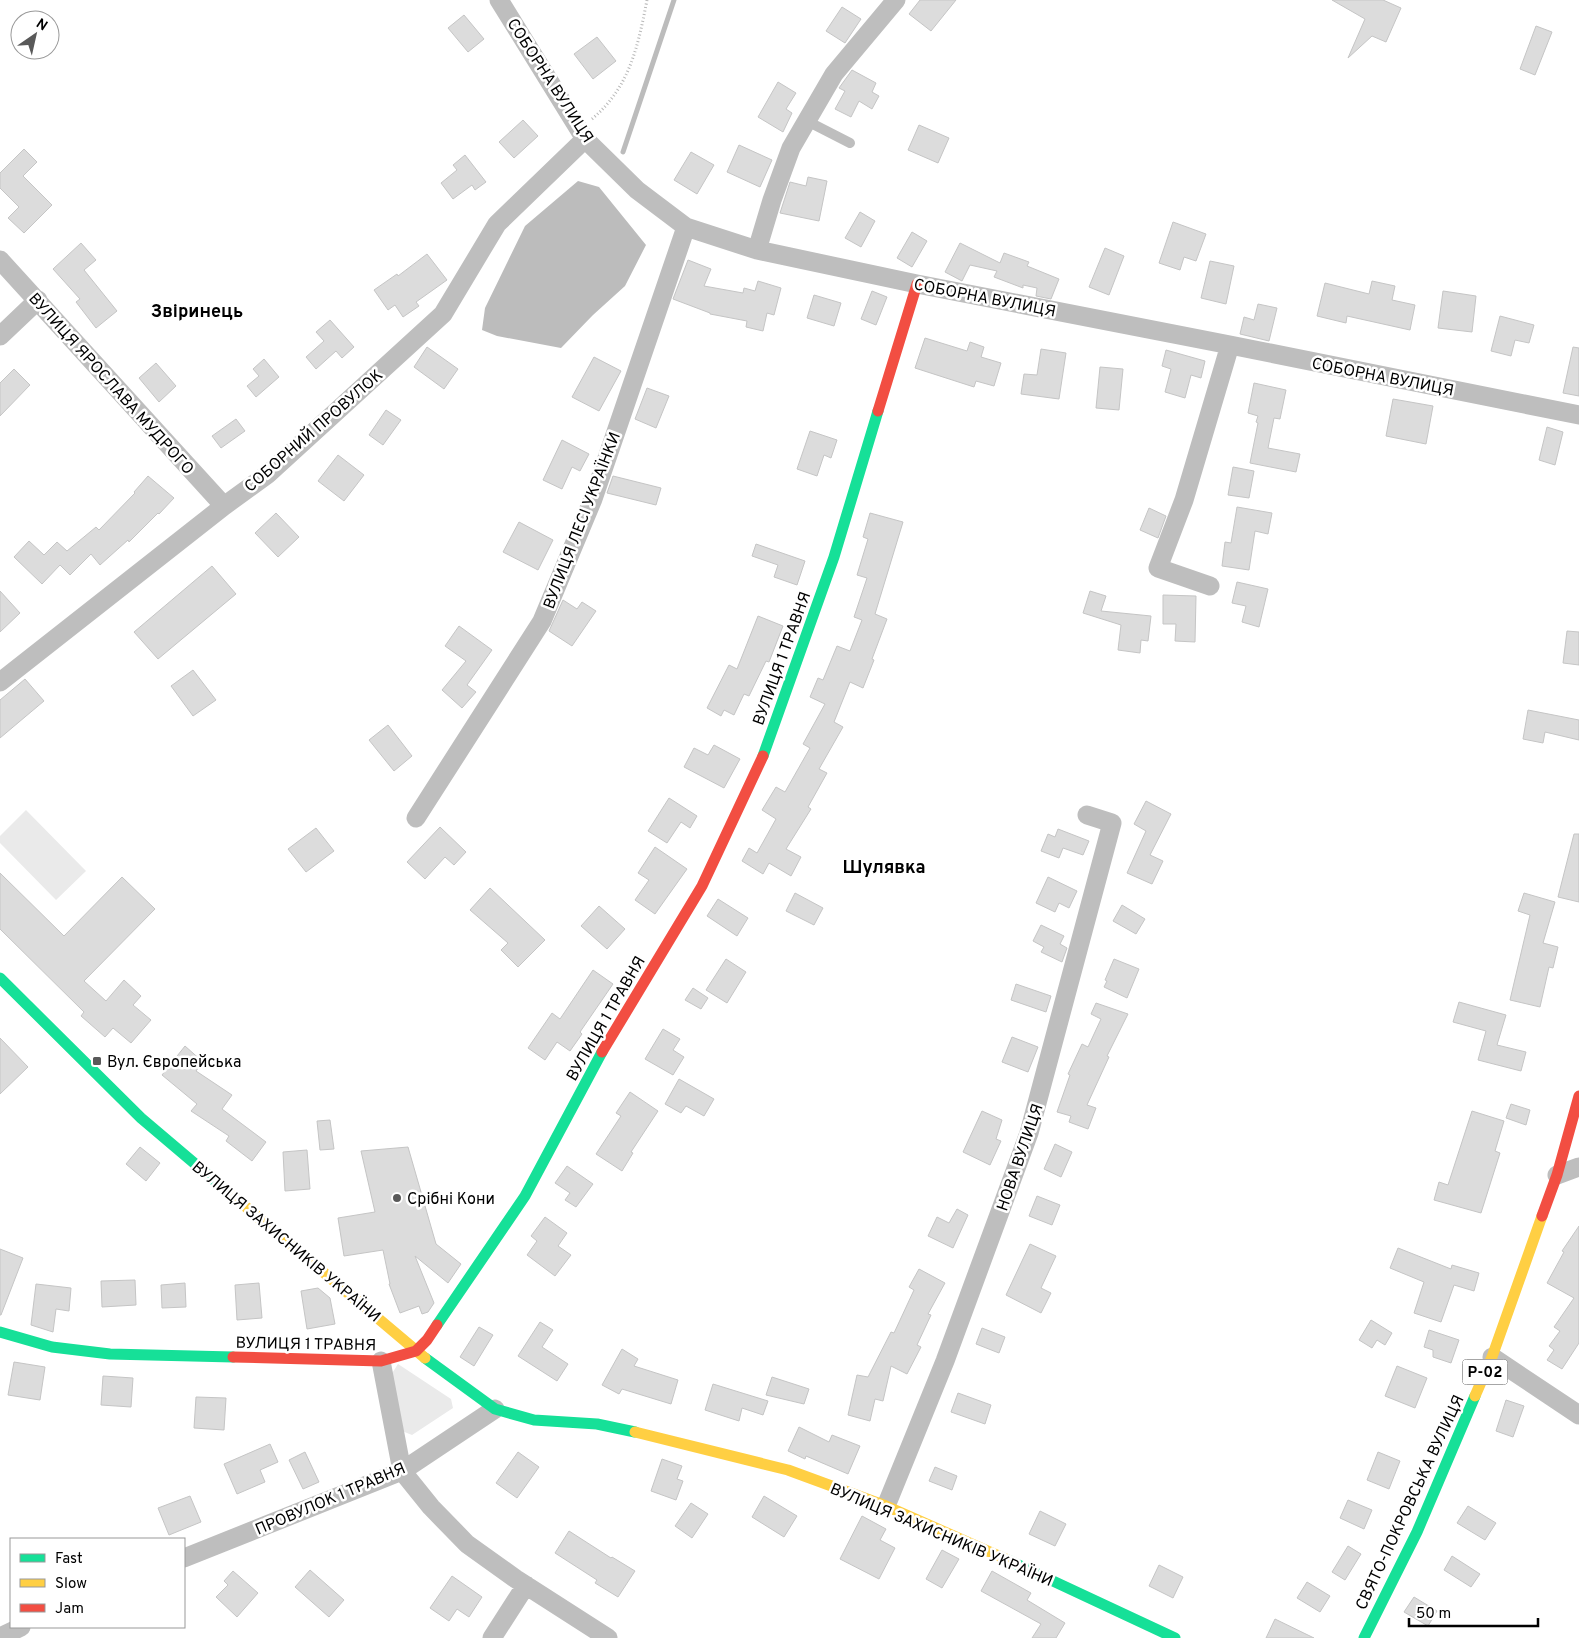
<svg xmlns="http://www.w3.org/2000/svg" width="1579" height="1638" font-family="Overpass,sans-serif">
	<style>
		.green { fill: #eaeaea }
		.water { fill: #bcbcbc }
		.lines { fill: none; stroke-linecap: round; stroke-linejoin: round }
		.stream { stroke: #bcbcbc; stroke-width: 5 }
		.building { fill: #dcdcdc; stroke: #c5c5c5 }
		.path { stroke: #b8b8b8; stroke-width: 3; stroke-dasharray: 1 2.5; stroke-linecap: butt }
		.lane { stroke: #bebebe; stroke-width: 10 }
		.street { stroke: #bebebe; stroke-width: 19 }
		.fast { stroke: #16e098; stroke-width: 11 }
		.slow { stroke: #ffcf43; stroke-width: 11 }
		.jam { stroke: #f24e42; stroke-width: 11 }
		.poi-dot { fill: #595959; stroke: #fff; stroke-width: 2 }
		.labels { text-anchor: middle; stroke-width: 5; stroke-linejoin: round; paint-order: stroke }
		.shield { fill: #fff; stroke: #4c4c4c; stroke-width: 1 }
		.shield-label { font-size: 15px; font-weight: bold; fill: #000 }
		.street-label { font-size: 16px; fill: #000; stroke: #fff }
		.poi-label { font-size: 16px; fill: #000; stroke: #fff; text-anchor: start }
		.neighbourhood-label { font-size: 18px; font-weight: bold; fill: #000; stroke: #fff }
	</style>
	<rect width="100%" height="100%" fill="#fff"/>
	<path class="green" d="M26,810L86,871L56,900L0,843V836Z
		M398,1364L451,1399L453,1408L412,1435L402,1431L391,1375Z"/>
	<path class="water" d="M578,181L599,187L646,245L625,286L593,315L561,348L497,336L482,330L485,308L525,226Z"/>
	<g class="lines">
		<path class="stream" d="M623,152L674,0"/>
	</g>
	<path class="building" d="M920,0H956L931,31L909,14Z
		M1332,0H1383L1401,8L1386,42L1372,36L1348,58L1365,19Z
		M842,7L861,19L845,43L826,31Z
		M464,15L484,39L468,52L448,28Z
		M1536,26L1552,32L1535,75L1520,69Z
		M597,37L616,61L593,79L574,54Z
		M852,70L876,83L872,92L879,96L872,109L859,101L851,117L835,109L845,91L839,88Z
		M778,82L796,93L786,109L792,113L783,132L758,117Z
		M523,120L538,136L514,158L499,142Z
		M919,125L949,138L938,163L908,150Z
		M739,145L772,160L760,187L727,172Z
		M24,149L37,162L23,176L52,205L24,233L8,218L19,207L0,188V173Z
		M691,152L714,165L697,194L674,180Z
		M465,155L486,182L475,190L472,185L453,199L441,183L457,170L453,165Z
		M808,177L827,181L819,221L780,213L790,182L806,186Z
		M860,212L875,221L861,247L845,238Z
		M1173,222L1206,234L1196,261L1184,257L1180,270L1159,263Z
		M912,232L927,241L912,267L897,258Z
		M81,243L96,260L84,270L117,311L96,328L76,302L80,299L53,269Z
		M960,243L1000,263L1004,253L1029,262L1027,266L1059,279L1051,299L1036,296L1037,288L1023,285V288L994,277L997,271L970,265L962,281L945,272Z
		M1105,248L1124,256L1109,295L1089,287Z
		M427,254L447,280L416,302L419,306L403,317L395,305L388,310L374,290L397,274L398,276Z
		M688,260L711,269L704,286L743,293L744,288L755,291L758,281L781,288L774,315L767,313L763,331L746,327L747,321L710,314V313L673,299Z
		M1210,261L1234,266L1226,304L1201,298Z
		M1372,281L1395,286L1392,300L1415,305L1410,330L1347,316L1346,323L1317,316L1325,283L1369,294Z
		M872,291L887,297L876,325L861,319Z
		M1443,291L1476,296L1472,332L1438,328Z
		M814,295L841,303L834,326L807,318Z
		M1258,304L1277,308L1269,341L1240,334L1244,317L1254,320Z
		M1500,316L1534,325L1529,343L1515,340L1511,356L1491,351Z
		M330,320L354,347L342,358L336,351L316,369L306,357L324,341L316,332Z
		M925,338L967,351L970,342L984,347L981,357L1001,363L994,386L976,381L974,387L915,368Z
		M427,347L458,369L444,389L414,367Z
		M1573,347L1579,348V396L1563,393Z
		M1041,349L1066,353L1059,399L1021,394L1024,374L1037,375Z
		M1166,350L1205,361L1201,378L1191,375L1185,398L1165,392L1171,369L1162,366Z
		M594,357L621,371L599,411L572,397Z
		M264,359L279,377L256,397L247,386L259,376L253,369Z
		M156,363L176,386L159,402L139,378Z
		M1100,367L1123,369L1119,410L1096,408Z
		M14,369L30,385L0,416V383Z
		M1254,383L1286,390L1280,419L1274,418L1268,448L1300,454L1296,472L1250,463L1258,423L1256,422L1258,416L1248,413Z
		M647,388L669,396L656,428L635,419Z
		M1393,399L1433,406L1426,444L1386,436Z
		M386,410L401,420L383,445L369,435Z
		M236,419L245,431L221,448L212,436Z
		M1547,427L1563,432L1555,465L1539,460Z
		M810,431L837,440L831,458L824,455L817,476L797,469Z
		M562,440L589,454L580,471L572,467L562,489L543,480Z
		M338,455L364,475L344,501L318,481Z
		M1233,467L1254,471L1249,498L1228,495Z
		M148,476L174,498L159,514L158,513L129,542L128,540L100,565L91,554L70,575L60,565L42,584L14,557L29,541L44,555L57,542L67,551L96,527L99,530L135,493L134,492Z
		M613,476L661,488L656,505L607,493Z
		M1237,507L1272,513L1268,534L1255,531L1249,570L1222,566L1225,542L1231,543Z
		M1149,508L1166,516L1158,538L1140,530Z
		M276,513L299,537L278,557L255,533Z
		M870,513L903,522L875,614L887,619L872,659L874,660L863,688L850,682L834,722L843,727L819,769L827,773L808,807L811,809L786,849L801,857L791,876L769,863L763,874L742,861L749,848L757,853L776,819L762,810L776,787L785,792L810,748L803,744L825,704L810,697L818,678L823,680L837,646L850,651L862,620L854,617L867,578L857,575L868,539L863,537Z
		M519,522L553,540L538,570L503,552Z
		M756,544L805,561L797,585L774,577L778,565L752,556Z
		M212,566L236,594L158,659L134,632Z
		M1237,582L1268,589L1259,627L1242,622L1246,606L1232,603Z
		M0,591L20,613L0,632Z
		M1090,591L1106,596L1101,611L1151,616L1148,641L1141,640L1140,653L1118,650L1121,625L1083,613Z
		M1163,595L1196,596L1195,642L1175,641L1176,624H1163Z
		M563,600L577,609L582,602L596,611L572,646L549,631Z
		M758,616L783,626L769,662L766,661L749,696L744,694L734,715L724,710L721,716L707,708L729,665L737,669Z
		M459,626L492,650L467,685L476,692L462,708L442,690L466,661L445,646Z
		M1567,631L1579,632V665L1563,663Z
		M193,670L216,700L193,716L171,686Z
		M25,679L44,701L0,738V700Z
		M1528,710L1579,720V740L1545,732L1543,743L1523,739Z
		M388,725L412,756L394,771L369,740Z
		M714,745L740,759L724,788L684,767L694,748L708,755Z
		M669,798L697,816L690,828L681,822L667,843L648,831Z
		M1146,801L1171,814L1150,855L1163,861L1152,884L1127,873L1146,831L1134,824Z
		M440,827L466,852L454,865L445,857L425,879L407,862Z
		M316,828L334,851L306,872L288,849Z
		M1058,829L1089,841L1083,855L1063,848L1059,858L1041,851L1048,834L1055,837Z
		M1574,834H1579V902L1558,897Z
		M655,847L687,869L655,914L635,900L649,880L638,873Z
		M0,873L64,936L122,877L155,909L84,981L106,1001L124,980L141,996L133,1005L151,1020L131,1043L113,1028L105,1037L81,1016L84,1012L0,929Z
		M1048,877L1077,891L1069,908L1059,903L1055,912L1036,903Z
		M490,888L545,940L518,967L501,950L508,943L470,910Z
		M795,893L823,908L814,925L786,911Z
		M1524,893L1555,902L1543,943L1558,947L1553,968L1549,967L1540,1007L1510,1000L1530,915L1518,911Z
		M718,899L748,918L737,936L707,916Z
		M1122,905L1145,919L1136,934L1113,921Z
		M599,906L625,929L607,949L581,926Z
		M1041,925L1064,936L1060,944L1067,948L1062,962L1041,952L1044,947L1033,941Z
		M726,959L746,972L727,1003L706,990Z
		M1114,959L1139,969L1127,998L1104,987L1107,981L1105,980Z
		M593,970L613,984L580,1032L582,1034L570,1051L557,1042L545,1060L528,1048L552,1013L560,1019Z
		M1016,984L1051,996L1046,1012L1011,1000Z
		M693,988L708,998L701,1009L685,1000Z
		M1459,1002L1506,1015L1497,1045L1526,1052L1521,1071L1478,1060L1486,1031L1453,1022Z
		M1096,1003L1128,1014L1107,1056L1109,1057L1087,1105L1096,1108L1088,1129L1069,1122L1071,1116L1057,1112L1070,1075L1068,1074L1082,1044L1088,1047L1101,1019L1091,1014Z
		M663,1029L680,1039L673,1050L684,1057L673,1075L645,1059Z
		M1012,1037L1038,1047L1028,1072L1002,1062Z
		M0,1038L28,1067L0,1094Z
		M185,1046L203,1062L196,1071L232,1095L222,1109L266,1142L252,1161L226,1141L229,1136L191,1111L197,1104L162,1075Z
		M679,1079L714,1099L704,1116L686,1106L681,1113L665,1104Z
		M630,1092L658,1111L631,1152L633,1153L622,1171L596,1154L621,1116L616,1113Z
		M1511,1104L1530,1110L1526,1125L1506,1118Z
		M982,1111L1002,1120L996,1139L1001,1141L990,1165L963,1152Z
		M1472,1111L1504,1121L1495,1151L1500,1153L1481,1213L1434,1200L1439,1182L1448,1185Z
		M330,1120L334,1149L320,1150L317,1121Z
		M1055,1144L1072,1152L1061,1177L1044,1169Z
		M140,1147L160,1163L146,1181L126,1164Z
		M408,1147L436,1244L461,1264L448,1283L415,1256L434,1303L428,1312L422,1314L419,1306L400,1313L389,1284H390L383,1250L344,1256L338,1218L375,1212L361,1151Z
		M307,1150L310,1189L285,1191L283,1152Z
		M567,1166L593,1184L576,1207L565,1200L570,1193L555,1183Z
		M1037,1196L1060,1205L1052,1225L1029,1216Z
		M957,1209L968,1215L953,1248L928,1236L937,1217L949,1223Z
		M545,1217L567,1233L558,1246L571,1255L555,1276L527,1255L537,1241L531,1236Z
		M1579,1226V1343L1562,1369L1547,1360L1554,1350L1549,1346L1560,1331L1554,1327L1574,1298L1547,1283L1564,1252L1562,1251Z
		M1030,1244L1056,1256L1041,1288L1051,1293L1041,1313L1006,1295Z
		M1398,1248L1451,1269L1452,1265L1479,1273L1474,1291L1454,1285L1441,1322L1414,1313L1424,1282L1390,1268Z
		M0,1249L23,1258L1,1315H0Z
		M919,1269L945,1283L928,1314L931,1315L917,1345L921,1347L907,1374L891,1366L883,1401L875,1399L870,1421L848,1415L857,1375L868,1377L891,1332L894,1333L914,1290L909,1287Z
		M135,1280L136,1305L102,1307L101,1281Z
		M185,1283L186,1307L162,1308L161,1285Z
		M259,1283L262,1318L237,1320L235,1285Z
		M36,1284L71,1288L69,1311L56,1309L53,1332L31,1325Z
		M318,1288L330,1298L335,1324L307,1329L301,1291Z
		M1371,1320L1392,1333L1385,1345L1377,1340L1372,1348L1359,1340Z
		M540,1322L553,1330L542,1347L568,1364L557,1381L518,1356Z
		M479,1327L493,1335L474,1366L460,1357Z
		M982,1328L1005,1337L999,1353L976,1344Z
		M1429,1330L1459,1340L1451,1363L1433,1357V1350L1424,1347Z
		M622,1349L638,1359L634,1366L678,1380L671,1404L622,1389L619,1394L602,1385Z
		M14,1362L45,1367L40,1400L8,1395Z
		M1397,1366L1427,1378L1415,1408L1385,1396Z
		M103,1376L133,1378L131,1407L101,1405Z
		M772,1377L809,1389L804,1404L766,1395Z
		M713,1384L768,1401L763,1415L742,1408L739,1421L705,1410Z
		M958,1393L991,1405L985,1424L951,1412Z
		M196,1397L226,1398L224,1430L194,1428Z
		M1506,1400L1524,1406L1513,1437L1496,1431Z
		M799,1427L829,1442L832,1435L860,1446L848,1474L806,1456L805,1459L788,1451Z
		M270,1444L278,1462L260,1470L265,1482L237,1494L224,1464Z
		M305,1452L319,1482L303,1489L289,1460Z
		M518,1452L539,1467L517,1498L496,1483Z
		M1378,1452L1400,1461L1389,1489L1367,1480Z
		M662,1459L682,1466L677,1479L683,1481L676,1500L651,1491Z
		M935,1467L957,1476L952,1490L929,1481Z
		M190,1496L201,1522L169,1535L158,1508Z
		M764,1496L797,1516L784,1537L752,1517Z
		M1348,1500L1372,1510L1364,1529L1340,1518Z
		M691,1503L708,1514L692,1538L675,1526Z
		M1468,1506L1496,1523L1485,1540L1457,1523Z
		M1040,1511L1066,1524L1055,1546L1029,1534Z
		M862,1516L886,1529L880,1540L895,1548L879,1579L840,1559Z
		M569,1531L611,1558L612,1557L635,1571L618,1597L595,1583L597,1580L555,1553Z
		M1348,1546L1361,1554L1345,1580L1332,1572Z
		M942,1550L959,1559L942,1588L926,1579Z
		M1452,1556L1480,1574L1471,1587L1444,1570Z
		M1159,1565L1183,1577L1173,1598L1149,1586Z
		M310,1570L344,1600L329,1617L295,1587Z
		M233,1571L258,1593L237,1617L216,1597L228,1585L224,1581Z
		M992,1571L1031,1593L1027,1600L1065,1623L1056,1638H1032L1041,1624L981,1591Z
		M452,1576L482,1597L469,1617L457,1609L449,1621L430,1608Z
		M1307,1582L1330,1596L1320,1612L1297,1598Z
		M1414,1597L1437,1611L1428,1626L1404,1612Z
		M1275,1619L1314,1638H1266Z"/>
	<g class="lines">
		<path class="path" d="M592,119C630,87 638,46 647,0"/>
		<path class="lane" d="M807,121L850,143"/>
		<path class="street" d="M499,0L585,139L637,190L686,227L757,250L917,284L1230,345L1579,415
			M757,250L772,200L791,148L834,74L896,0
			M0,260L224,506
			M0,336L38,300
			M1210,586L1158,568L1184,500L1230,345
			M0,682L224,506L268,474L443,314L497,224L585,139
			M416,818L542,621L593,499L686,227
			M1557,1175L1579,1167
			M1492,1357L1579,1415
			M381,1361L402,1471L431,1507L467,1544L516,1579L608,1638
			M886,1506L945,1361L1029,1133L1112,823L1087,815
			M184,1558L402,1471L495,1409
			M0,1637L21,1627
			M492,1638L526,1585"/>
		<path class="fast" d="M763,756L834,557L878,411
			M0,978L141,1118L220,1185
			M437,1325L525,1196L602,1052
			M0,1332L52,1347L110,1354L233,1357
			M425,1358L495,1409L534,1420L597,1424L635,1432
			M1008,1560L1175,1638
			M1364,1638L1417,1532L1475,1396"/>
		<path class="slow" d="M220,1185L425,1358
			M1475,1396L1492,1357L1542,1216
			M635,1432L788,1470L886,1506L1008,1560"/>
		<path class="jam" d="M878,411L917,284
			M602,1052L702,886L763,756
			M1542,1216L1557,1175L1579,1096
			M233,1357L381,1361L416,1351L427,1340L437,1325"/>
	</g>
	<g class="poi-dot">
		<rect x="92" y="1056" width="10" height="10" rx="2.5"/>
		<circle cx="397" cy="1198" r="5"/>
	</g>
	<g class="labels">
		<rect class="shield" x="1462.5" y="1359.5" width="45" height="25" rx="4"/>
		<g class="shield-label">
			<text x="1485" y="1377">Р-02</text>
		</g>
		<g class="street-label">
			<text transform="translate(551 80) rotate(57)" y="6">СОБОРНА ВУЛИЦЯ</text>
			<text transform="translate(985 297) rotate(11)" y="6">СОБОРНА ВУЛИЦЯ</text>
			<text transform="translate(1383 376) rotate(11)" y="6">СОБОРНА ВУЛИЦЯ</text>
			<text transform="translate(112 383) rotate(48)" y="6">ВУЛИЦЯ ЯРОСЛАВА МУДРОГО</text>
			<text transform="translate(313 430) rotate(-41)" y="6">СОБОРНИЙ ПРОВУЛОК</text>
			<text transform="translate(581 520) rotate(-69)" y="6">ВУЛИЦЯ ЛЕСІ УКРАЇНКИ</text>
			<text transform="translate(781 658) rotate(-70)" y="6">ВУЛИЦЯ 1 ТРАВНЯ</text>
			<text transform="translate(605 1018) rotate(-60)" y="6">ВУЛИЦЯ 1 ТРАВНЯ</text>
			<text transform="translate(1019 1157) rotate(-71)" y="6">НОВА ВУЛИЦЯ</text>
			<text transform="translate(287 1241) rotate(40)" y="6">ВУЛИЦЯ ЗАХИСНИКІВ УКРАЇНИ</text>
			<text transform="translate(306 1343) rotate(1)" y="6">ВУЛИЦЯ 1 ТРАВНЯ</text>
			<text transform="translate(330 1498) rotate(-23)" y="6">ПРОВУЛОК 1 ТРАВНЯ</text>
			<text transform="translate(1409 1502) rotate(-65)" y="6">СВЯТО-ПОКРОВСЬКА ВУЛИЦЯ</text>
			<text transform="translate(942 1534) rotate(23)" y="6">ВУЛИЦЯ ЗАХИСНИКІВ УКРАЇНИ</text>
		</g>
		<g class="poi-label">
			<text x="107" y="1067">Вул. Європейська</text>
			<text x="407" y="1204">Срібні Кони</text>
		</g>
		<g class="neighbourhood-label">
			<text x="197" y="317">Звіринець</text>
			<text x="884" y="873">Шулявка</text>
		</g>
	</g>
	<rect x="10" y="1538" width="175" height="90" fill="#ffffff" stroke="#999999"/>
	<rect x="20" y="1554" width="25" height="8" fill="#16e098" stroke="#999999"/>
	<text x="55" y="1563" font-size="15" fill="#000000">Fast</text>
	<rect x="20" y="1579" width="25" height="8" fill="#ffcf43" stroke="#999999"/>
	<text x="55" y="1588" font-size="15" fill="#000000">Slow</text>
	<rect x="20" y="1604" width="25" height="8" fill="#f24e42" stroke="#999999"/>
	<text x="55" y="1613" font-size="15" fill="#000000">Jam</text>
	<g transform="translate(35 35) rotate(34)"><circle r="24" fill="#ffffff" stroke="#999999"/>
	<path d="M0-4L9 19L0 12L-9 19Z" fill="#595959"/>
	<text y="-8" font-size="14" font-weight="bold" text-anchor="middle" fill="#000000">N</text>
	</g>
	<path d="M1409 1618v8h129v-8" fill="none" stroke="#000000" stroke-width="2.5"/>
	<text x="1416" y="1618" font-size="15" fill="#000000" stroke="#ffffff" stroke-width="4" paint-order="stroke">50 m</text>
</svg>
